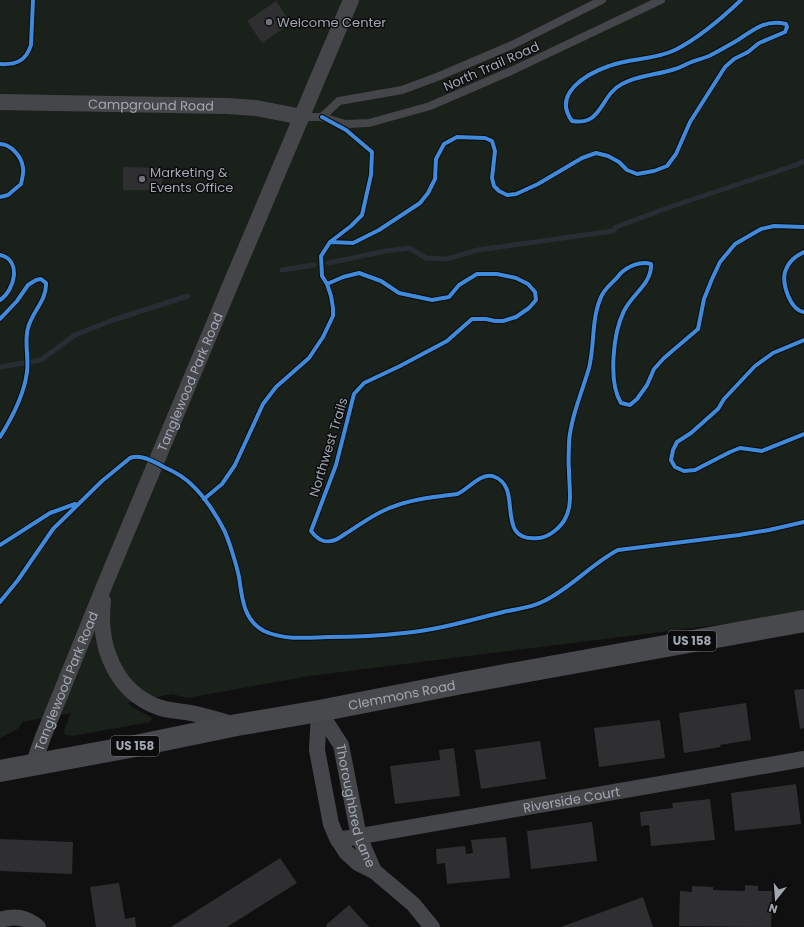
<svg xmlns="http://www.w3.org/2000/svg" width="804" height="927" font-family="Poppins,sans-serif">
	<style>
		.green { fill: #1a211b }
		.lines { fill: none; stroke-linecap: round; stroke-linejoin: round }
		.stream { stroke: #262e34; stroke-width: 5 }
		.building { fill: #2f2f31 }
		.service { stroke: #454649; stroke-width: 8 }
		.minor { stroke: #454649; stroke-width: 16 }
		.primary { stroke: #47494c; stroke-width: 22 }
		.cycleway-casing { stroke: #0b0b0c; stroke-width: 6 }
		.cycleway { stroke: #408adc; stroke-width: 4 }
		.poi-dot { fill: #6e727a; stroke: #0b0b0c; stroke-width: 1.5 }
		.labels { text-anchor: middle; stroke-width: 3; stroke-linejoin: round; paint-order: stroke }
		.shield { fill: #0b0b0c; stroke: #747881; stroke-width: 1 }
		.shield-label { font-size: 12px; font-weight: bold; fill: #a1a7b3 }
		.poi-label { font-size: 13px; fill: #a1a7b3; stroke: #0b0b0c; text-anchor: start }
		.street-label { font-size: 13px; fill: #a1a7b3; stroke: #0b0b0c }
	</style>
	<rect width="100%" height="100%" fill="#101011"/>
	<path class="green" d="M0,0H804V614L309,676L187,698L172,694L127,703L134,708L153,718L150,722L72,736L65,735L64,730L71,713L22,722L19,728L0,738Z"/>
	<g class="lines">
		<path class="stream" d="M328,263L386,251L409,248L426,258L447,259L478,250L613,231L616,227L673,206L796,165L804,161
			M282,270L314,265
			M0,367L41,360L75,335L113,320L188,296"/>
	</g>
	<path class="building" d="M276,1L291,23L262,43L247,21Z
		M123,167L162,168V190H123Z
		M804,689V728L800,729L794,690Z
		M746,703L751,740L720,745L721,747L684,753L679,713Z
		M660,720L665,758L599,767L594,728Z
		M540,741L546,779L481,789L475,750Z
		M454,748L460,796L395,804L390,766L440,760L439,750Z
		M796,784L801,824L735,831L731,793Z
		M710,799L715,840L651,846L649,825L641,826L640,812L673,808L672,803Z
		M592,822L597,861L531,869L527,831Z
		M506,837L510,878L447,884L445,863L437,864L436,849L465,846L466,854L473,853L471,840Z
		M0,839L73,842L72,874L0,871Z
		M280,858L297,883L227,927H171Z
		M119,883L125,919L135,917L136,927H96L90,887Z
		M745,885L758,886V891H772L771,927L679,926L680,891L692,892V886L713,887V890L745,891Z
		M643,897L653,927H561Z
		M349,905L369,927H327L326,925Z"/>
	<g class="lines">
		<path class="service" d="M302,117H322L345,124L369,123L430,106L511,71L661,0
			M322,117L339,101L402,90L437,77L512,45L602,0"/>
		<g class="minor">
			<path id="s1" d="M0,102L227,106L256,108L302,117"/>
			<path d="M103,601C98,644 114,691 158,707C168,711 181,711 191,713C205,716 219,720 233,724"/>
			<path id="s2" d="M319,711L341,745L359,837L374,871L413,904L432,927"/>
			<path d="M319,711L317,750L331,824L337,838L346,852L358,863L374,871"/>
			<path id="s3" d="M33,765L43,737L105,584L229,288L351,0"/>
			<path id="s4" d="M338,840L804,759"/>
			<path d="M0,920C15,915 25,917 38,927"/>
		</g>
		<path class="primary" id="s5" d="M0,771L135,746L237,725L319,711L462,683L804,621"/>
		<defs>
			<path id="cycleway" d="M0,64C16,65 26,61 31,45L33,0
				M0,144C11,144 22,157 23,168C24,173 22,179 21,184L8,195L0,197
				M330,242L353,243L379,230L420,203L428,193L435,179L436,159L444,144L457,137L485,138L492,141L495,151L492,178L494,186L499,191L507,195L516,194L538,184L582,158L596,153L608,156L619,162L627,170L637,174L654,171L667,166L676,154L690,122L725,67L734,59L748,52L759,43L785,32L787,27L786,24C766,19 754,29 738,40C729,45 719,51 709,56C702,59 695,60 689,63C684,65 680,68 675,69C658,75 638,75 622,84C600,95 603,126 572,121C552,94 586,74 609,66C630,58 655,60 675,50C699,38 721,19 741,0
				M804,252C795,256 788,262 785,272C782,284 790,310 804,312
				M0,255C22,260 15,290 0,300
				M327,284L343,277L359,273L381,281L399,293L432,300L449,297L459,285L477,274H497L516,278L528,284L535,292L536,300L529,308L516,317L503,321H495L486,319H472L447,341L400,366L364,383L354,394L336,465L311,531C317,539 324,544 335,540C338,539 342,536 345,534C358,526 371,516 385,510C402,502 423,498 442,496C446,495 452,495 457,494C468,490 481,471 495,477C524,488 493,543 539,538C549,537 560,528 565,519C573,505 569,486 569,470C568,461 569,452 569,442C571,417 582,392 589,368C595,344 591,317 602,295C606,287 615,281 620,274C628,266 640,261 651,264C652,284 632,294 624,311C613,333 608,382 621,403L630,405L637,399L647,385L654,369L664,358L698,329L704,299L712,279L720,262L735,244L761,229L774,226L804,227
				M0,319L17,301L28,285L36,280L41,279L46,283C47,300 32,312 28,328C24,342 29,357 27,372C24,395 12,418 0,437
				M804,340L773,353L755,366L724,399L718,409L691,433L677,442L673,450L671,460L675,467L684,471L695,470L730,452L740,448L762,451L804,434
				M204,499L222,484L235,465L263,404L276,387L309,358L323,337L333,316V308L331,296L327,284L322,276L321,256L330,242L351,226L362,215L371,175L372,152L346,130L322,117
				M0,545L50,513L75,504
				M0,602L18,580L53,529L102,481L130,458C141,454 153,461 164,467C173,471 185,478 192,485C204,496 217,516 224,530C229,540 237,567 239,577C242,597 243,620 264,631C283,640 307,638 327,637C353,637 379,636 404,633C438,630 471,620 503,612C516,609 530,608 542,602C570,589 591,564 618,550L739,535L769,530L804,522"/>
		</defs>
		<use href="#cycleway" class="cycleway-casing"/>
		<use href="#cycleway" class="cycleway"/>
	</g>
	<g class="poi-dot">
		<circle cx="269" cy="22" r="4"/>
		<circle cx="142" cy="179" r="4"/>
	</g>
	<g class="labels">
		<g class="shield">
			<rect x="668" y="631" width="48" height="20" rx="3"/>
			<rect x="111" y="736" width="48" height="20" rx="3"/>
		</g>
		<g class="shield-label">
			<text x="692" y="645">US 158</text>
			<text x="135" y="750">US 158</text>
		</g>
		<g class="poi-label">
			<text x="277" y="27">Welcome Center</text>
			<text x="150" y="177">Marketing &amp;<tspan x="150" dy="15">Events Office</tspan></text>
		</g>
		<g class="street-label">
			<text transform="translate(491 66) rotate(-24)" y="5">North Trail Road</text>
			<text dy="5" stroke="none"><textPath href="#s1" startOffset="151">Campground Road</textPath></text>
			<text dy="5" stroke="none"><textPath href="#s3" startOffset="414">Tanglewood Park Road</textPath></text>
			<text transform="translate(328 447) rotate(-73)" y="5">Northwest Trails</text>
			<text dy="5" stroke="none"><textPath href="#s3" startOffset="90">Tanglewood Park Road</textPath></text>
			<text dy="5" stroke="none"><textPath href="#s5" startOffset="409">Clemmons Road</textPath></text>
			<text dy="5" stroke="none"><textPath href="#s4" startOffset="237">Riverside Court</textPath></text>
			<text dy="5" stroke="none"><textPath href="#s2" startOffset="103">Thoroughbred Lane</textPath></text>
		</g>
	</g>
	<g transform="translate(776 899) rotate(197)" stroke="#0b0b0c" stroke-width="3" paint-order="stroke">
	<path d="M0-3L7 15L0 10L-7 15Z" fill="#a1a7b3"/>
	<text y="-6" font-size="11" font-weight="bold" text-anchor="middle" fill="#a1a7b3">N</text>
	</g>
</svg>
